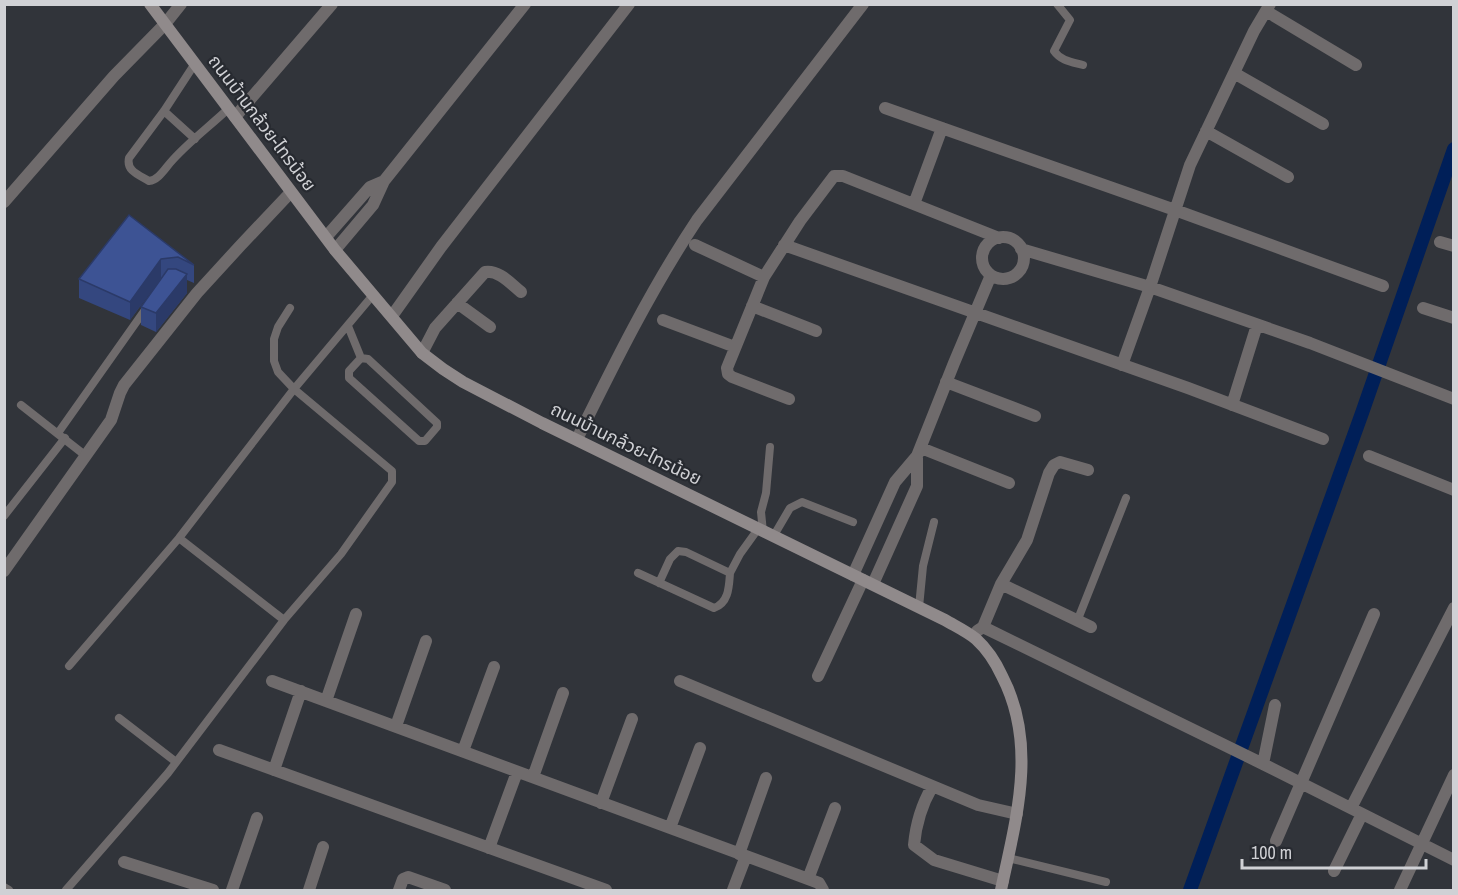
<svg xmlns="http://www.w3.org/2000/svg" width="1458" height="895" font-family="'Archivo Narrow','Noto Sans Thai',sans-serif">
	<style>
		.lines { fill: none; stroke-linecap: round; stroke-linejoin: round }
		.canal { stroke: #001f58; stroke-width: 14 }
		.lane { stroke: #6f6b6c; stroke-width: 8 }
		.street { stroke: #6f6b6c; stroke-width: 12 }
		.secondary { stroke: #908a8b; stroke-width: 12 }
		.wall { fill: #34477f }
		.shaded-wall { fill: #2b3a68 }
		.building { fill: #3d5394; stroke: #2b3a68; stroke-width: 1.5 }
		.labels { text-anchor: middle; stroke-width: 4.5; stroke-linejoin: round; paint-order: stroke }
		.street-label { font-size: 18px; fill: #d0d1d5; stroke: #272a30 }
	</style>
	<rect width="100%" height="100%" fill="#31343a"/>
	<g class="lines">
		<path class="canal" d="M1190,890L1362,413L1454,149"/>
		<path class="lane" d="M1057,4L1070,20L1054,51C1061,61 1072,62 1083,65
			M194,65L164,111L129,158C126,171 139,175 149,181C158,180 164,170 170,163C187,143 209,127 228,109
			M164,111L195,139
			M348,326L361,358
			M361,358L368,359L437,423V427L425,441H419L349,378V371Z
			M21,405L86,456
			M58,433L147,307
			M4,516L65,438
			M763,532L761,512L766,493L770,447
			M773,537L790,508L802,502L853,522
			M179,538L284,620
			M638,573L714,608C729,603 729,586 730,573
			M659,583L670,559L678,551L686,552L730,573L740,554L758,529
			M919,607L923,566L934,522
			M1078,619L1126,498
			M69,666L179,538L294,389L373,295
			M119,718L176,762
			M1008,858L1106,882
			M4,887L9,890
			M66,890L168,773L284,620L341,554L392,482V471L294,389L278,372L274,361V339L278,327L290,308"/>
		<path class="street" d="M1266,11L1356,65
			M1234,73L1323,124
			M885,108L1175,210L1383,286
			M235,117L332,4
			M1206,131L1288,177
			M4,202L114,76L165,24L181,4
			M914,204L942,128
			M326,237L370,187L384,181
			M982 258a21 21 0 1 1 42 0a21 21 0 1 1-42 0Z
			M1440,242L1454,246
			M695,245L764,277
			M784,245L1188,388L1323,439
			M1021,249L1150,287L1310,343L1454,399
			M335,250L373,205L384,181L525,4
			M457,303L490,327
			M752,306L816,331
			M1423,308L1454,318
			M392,316L441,247L629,4
			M663,320L735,347
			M422,353L435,328L485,272C499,270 510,283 521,292
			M1122,365L1150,287L1190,165L1254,31L1270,4
			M946,382L1035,416
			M789,399L732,377L728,374L727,368L764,277L800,221L834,176H843L999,238
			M1232,405L1257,325
			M577,439C614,364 651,289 697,220L863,4
			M921,448L1009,483
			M1369,456L1454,490
			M4,571L111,420L120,393L124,385L197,293L240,246L291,192
			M853,575L895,482L917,456L954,363L991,275
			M873,584L917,486V456
			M1001,584L1091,627
			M983,627L1263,764L1454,860
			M977,631L983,627L1001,584L1027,540L1049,473L1054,465L1060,462L1088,470
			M818,676L863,580
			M272,681L819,883L823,890
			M680,681L978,805L1017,814
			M326,701L356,614
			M396,726L426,641
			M219,750L606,890
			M463,751L494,667
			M1263,764L1275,705
			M274,770L301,691
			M533,777L563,693
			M932,787C921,806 916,823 914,845L934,860L1003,881
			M601,803L632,719
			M1351,808L1454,608
			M670,828L700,748
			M1276,841L1374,614
			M489,848L517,772
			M739,854L766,778
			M124,862L213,890
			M1334,871L1362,814
			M808,879L835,808
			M232,890L257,818
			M309,890L323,847
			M399,890L403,879L408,877L445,890
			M733,890L746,856
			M1400,890L1454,775"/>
		<path class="secondary" d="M150,4L335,250L422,353L443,369L463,382L542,423L945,620C955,626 966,631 976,639C987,649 996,663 1002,676C1038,745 1016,819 1001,890"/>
	</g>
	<path class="wall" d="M129,215L194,265V283L187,280V293L156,332L141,325V307L161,278L130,320L79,298V279Z"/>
	<path class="shaded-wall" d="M161,259V278L130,320V302Z
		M187,274V293L156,332V313Z"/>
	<path class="building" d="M129,215L194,265L178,257L161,259L130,302L79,279Z
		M168,269H176L187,274L156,313L141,307Z"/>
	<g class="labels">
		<g class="street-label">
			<text transform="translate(262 123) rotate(53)" y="6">ถนนบ้านกล้วย-ไทรน้อย</text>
			<text transform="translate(626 444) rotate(26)" y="6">ถนนบ้านกล้วย-ไทรน้อย</text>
		</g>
	</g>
	<rect width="1458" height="895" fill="none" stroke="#d0d1d5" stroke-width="12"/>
	<path d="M1242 859v9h184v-9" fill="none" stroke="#d0d1d5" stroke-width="3"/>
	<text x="1251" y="859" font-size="18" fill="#d0d1d5" stroke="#272a30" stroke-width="4.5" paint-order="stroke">100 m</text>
</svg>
